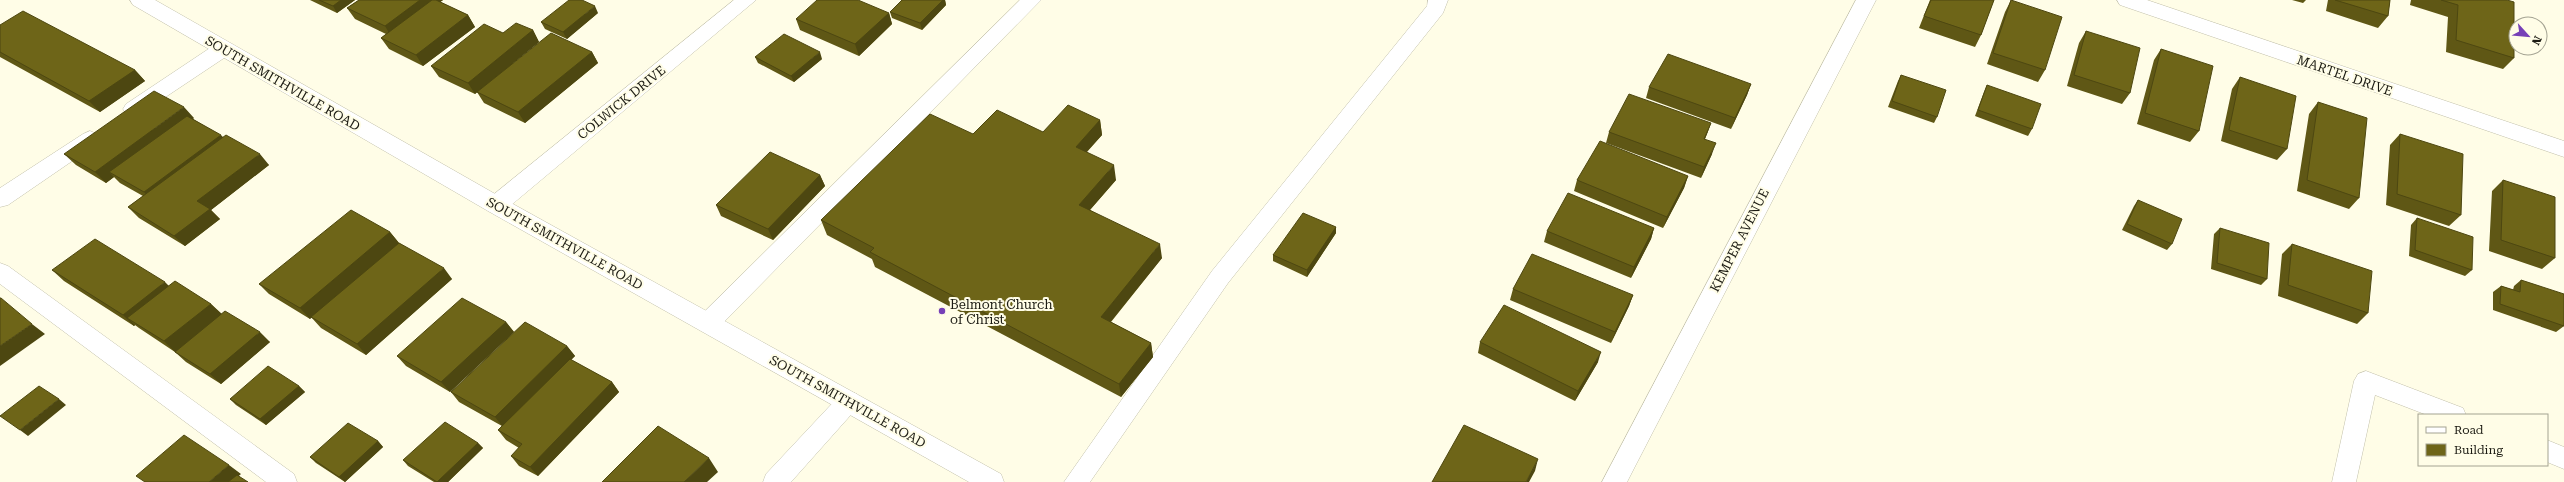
<svg xmlns="http://www.w3.org/2000/svg" width="2564" height="482" font-family="'Roboto Serif',serif">
	<style>
		.lines { fill: none; stroke-linecap: round; stroke-linejoin: round }
		.lane-casing { stroke: #c2c0ab; stroke-width: 1 }
		.street-casing { stroke: #c2c0ab; stroke-width: 1 }
		.secondary-casing { stroke: #c2c0ab; stroke-width: 1 }
		.lane { fill: #fff; fill-rule: evenodd }
		.street { fill: #fff; fill-rule: evenodd }
		.secondary { fill: #fff; fill-rule: evenodd }
		.wall { fill: #5f5715 }
		.shaded-wall { fill: #4d4711 }
		.building { fill: #6e6518; stroke: #4d4711 }
		.poi-dot { fill: #7640b7; stroke: #fffde7; stroke-width: 1.5 }
		.labels { text-anchor: middle; stroke-width: 4; stroke-linejoin: round; paint-order: stroke }
		.street-label { font-size: 13px; fill: #1c1b13; stroke: #fffde7 }
		.poi-label { font-size: 13px; fill: #1c1b13; stroke: #fffde7; text-anchor: start }
	</style>
	<rect width="100%" height="100%" fill="#fffde7"/>
	<g class="lines">
		<defs>
			<path id="lane" d="M1020,0H1041L716,330L708,332L700,330L697,323L700,316Z
				M1428,0H1448L1443,13L1228,283L1090,482H1064L1212,271L1427,6Z
				M223,42L230,44L233,49L230,54L140,114L133,116L126,114L123,109L126,104L216,44Z
				M90,131L97,134L100,139L97,144L8,205L0,207V188L83,134Z
				M0,263L8,266L294,474L297,482H266L0,284Z
				M2366,371L2463,408L2466,415H2427L2375,395L2356,482H2332L2354,381L2358,374Z
				M2547,440L2564,447V469L2547,462Z"/>
			<path id="street" d="M734,0H756L504,211L496,213L488,211L485,205L488,199Z
				M1856,0H1876L1627,482H1602Z
				M2117,0H2147L2564,141V157L2120,5Z
				M849,391L857,394L861,401L857,408L791,482H763L766,474L841,394Z"/>
			<path id="secondary" d="M130,0H155L504,199L1001,474L1004,482H969L488,211L133,5Z"/>
		</defs>
		<use href="#lane" class="lane-casing"/>
		<use href="#street" class="street-casing"/>
		<use href="#secondary" class="secondary-casing"/>
		<use href="#lane" class="lane"/>
		<use href="#street" class="street"/>
		<use href="#secondary" class="secondary"/>
	</g>
	<path class="wall" d="M310,0H355L337,13Z
		M359,0H443L440,2L468,15L475,27L423,66L389,49L381,38L386,34L355,19L347,8Z
		M902,0H945L946,5L922,30L892,18L890,12Z
		M1930,0H1994L1981,35L1975,47L1919,28Z
		M2011,0L2045,70L2038,82L1987,64L2005,12Z
		M2292,0H2306L2303,3Z
		M2328,0H2390L2388,16L2378,28L2326,11Z
		M2411,0H2507L2514,58L2503,69L2446,52L2448,17L2410,5Z
		M598,13L567,39L545,29L541,22Z
		M889,13L892,24L859,56L800,30L796,19Z
		M0,25L135,70L145,81L100,112L0,57Z
		M533,30L539,42L513,63L592,52L598,63L525,123L484,103L477,92L475,94L439,77L431,66L503,33Z
		M2086,31L2130,93L2122,104L2067,86L2079,43Z
		M2161,49L2199,131L2190,142L2137,124L2154,60Z
		M755,57L822,59L794,82L758,63Z
		M1901,75L1937,117L1934,123L1888,107L1898,81Z
		M2240,77L2287,149L2277,160L2221,141L2232,89Z
		M1751,84L1747,95L1731,129L1646,98L1649,87Z
		M1987,85L2032,129L2028,136L1975,116L1984,92Z
		M2318,102L2359,198L2349,209L2297,191L2309,114Z
		M194,118L193,119L269,165L211,210L220,219L185,246L139,218L128,207L143,196L120,183L114,177L106,183L76,165L64,154Z
		M1100,120L1102,135L1087,152L1116,180L1090,210L1162,258L1111,322L1151,343L1153,357L1121,397L875,267L872,259L827,235L821,220L973,134L1043,132Z
		M1711,123L1705,139L1712,154L1701,178L1606,143L1609,132Z
		M2400,134L2461,215L2449,226L2386,205L2390,145Z
		M820,175L825,186L773,240L721,216L716,205Z
		M1688,176L1684,188L1663,228L1574,191L1577,180Z
		M2503,180L2555,258L2542,269L2489,251L2492,191Z
		M2138,200L2172,244L2167,250L2122,230L2134,206Z
		M2417,218L2472,270L2465,276L2409,256L2411,225Z
		M1336,227V233L1307,277L1273,261V255Z
		M1654,228L1651,239L1631,278L1544,242L1547,231Z
		M2220,228L2267,279L2261,285L2211,269L2214,234Z
		M390,232L399,243L452,279L366,355L321,328L311,317L310,319L269,294L259,284Z
		M2292,244L2368,313L2357,324L2278,296L2282,254Z
		M52,270L169,286L211,304L221,314L270,342L221,384L186,362L175,352L139,328L135,325L134,326L64,281Z
		M2521,280L2564,326L2556,332L2493,310V292L2501,286L2513,290L2514,286Z
		M1513,289L1633,295L1629,306L1611,343L1510,300Z
		M506,322L514,332L450,392L406,366L397,356Z
		M1480,342L1598,362L1575,401L1478,353Z
		M567,346L575,356L571,360L612,382L619,392L538,476L519,466L511,456L519,448L506,440L498,430L502,426L459,402L451,392Z
		M299,386L305,392L266,425L236,405L230,399Z
		M378,441L383,447L345,482L316,463L310,457Z
		M478,443L483,448L448,482H434L408,466L403,460Z"/>
	<path class="shaded-wall" d="M341,0H355L337,13L333,6Z
		M420,0H443L392,38L385,26Z
		M943,0H945L946,5L922,30L920,23Z
		M595,6L598,13L567,39L563,32Z
		M889,13L892,24L859,56L855,44Z
		M468,15L475,27L423,66L416,55Z
		M533,30L539,42L475,94L468,83Z
		M592,52L598,63L525,123L518,112Z
		M820,52L822,59L794,82L791,76Z
		M135,70L145,81L100,112L89,101Z
		M1751,84L1747,95L1731,129L1735,118Z
		M184,107L194,118L116,175L109,172L114,177L106,183L95,172Z
		M1100,120L1102,135L1078,161L1076,147Z
		M1711,123L1707,134L1700,150L1704,139Z
		M221,135L231,146L154,203L144,192Z
		M1716,143L1712,154L1701,178L1704,167Z
		M260,154L269,165L211,210L220,219L185,246L174,236L197,201Z
		M1114,165L1116,180L1081,220L1079,205Z
		M820,175L825,186L773,240L768,229Z
		M1688,176L1684,188L1663,228L1667,217Z
		M1336,227V233L1307,277V270Z
		M1654,228L1651,239L1631,278L1634,267Z
		M390,232L399,243L310,319L300,308Z
		M1160,244L1162,258L1103,331L1101,317Z
		M444,268L452,279L366,355L357,344Z
		M165,282L176,293L127,318L135,325L134,326L123,315Z
		M1633,295L1629,306L1611,343L1615,332Z
		M211,304L222,314L175,352L164,341Z
		M506,322L514,332L450,392L441,382Z
		M32,324L45,334L0,366V346Z
		M260,332L270,342L221,384L210,374Z
		M1151,343L1153,357L1121,397L1119,384Z
		M567,346L575,356L503,427L495,417Z
		M1601,352L1598,362L1575,401L1578,391Z
		M612,382L619,392L538,476L530,467Z
		M299,386L305,392L266,425L260,419Z
		M59,399L66,405L28,436L20,430Z
		M378,441L383,447L345,482L339,477Z
		M478,443L483,448L448,482H437Z
		M709,458L718,472L707,482H684Z
		M1538,459L1535,471L1529,482H1526Z
		M229,465L241,474L232,482H209Z"/>
	<path class="building" d="M319,0H341L333,6Z
		M359,0H420L385,26L347,8Z
		M432,0H436L468,15L416,55L381,38Z
		M569,0H582L595,6L563,32L541,22Z
		M817,0H858L889,13L855,44L796,19Z
		M902,0H943L920,23L890,12Z
		M1931,0H1994L1981,35L1924,16Z
		M2011,0L2062,17L2045,70L1993,53Z
		M2335,0H2390L2388,16Z
		M2441,0H2507L2514,2V58L2456,40L2458,5Z
		M23,11L135,70L89,101L0,52V25Z
		M516,23L533,30L468,83L431,66L484,24L503,33Z
		M2086,31L2140,48L2130,93L2074,75Z
		M551,33L592,52L518,112L477,92Z
		M784,34L820,52L791,76L755,57Z
		M2161,49L2213,66L2199,131L2145,113Z
		M1668,54L1751,84L1735,118L1649,87Z
		M1901,75L1946,90L1937,117L1892,101Z
		M2240,77L2296,96L2287,149L2229,130Z
		M1987,85L2041,104L2032,129L1978,110Z
		M154,91L184,107L95,172L64,154Z
		M1629,94L1711,123L1704,139L1716,143L1704,167L1609,132Z
		M2318,102L2367,118L2359,198L2307,180Z
		M1068,105L1100,120L1076,147L1114,165L1079,205L1160,244L1101,317L1151,343L1119,384L870,252L874,248L821,220L930,114L973,134L997,110L1043,132Z
		M187,116L221,135L144,192L109,172Z
		M2400,134L2463,154L2461,215L2397,194Z
		M226,135L260,154L197,201L210,209L174,236L128,207Z
		M1600,141L1688,176L1667,217L1577,180Z
		M770,152L820,175L768,229L716,205Z
		M2503,180L2555,197V258L2501,240Z
		M1568,193L1654,228L1634,267L1547,231Z
		M2138,200L2182,219L2172,244L2127,224Z
		M351,210L390,232L300,308L259,284Z
		M1303,213L1336,227L1307,270L1273,255Z
		M2417,218L2473,237L2472,270L2415,250Z
		M2220,228L2269,243L2267,279L2217,263Z
		M95,239L165,282L123,315L52,270Z
		M399,243L444,268L357,344L311,317Z
		M2292,244L2372,271L2368,313L2288,285Z
		M1532,254L1633,295L1615,332L1513,289Z
		M2521,280L2564,294V326L2500,304L2501,286L2520,292Z
		M175,281L211,304L164,341L127,318Z
		M0,298H1L32,324L0,346Z
		M462,298L506,322L441,382L397,356Z
		M1504,305L1601,352L1578,391L1480,342Z
		M225,311L260,332L210,374L175,352Z
		M525,322L567,346L495,417L451,392Z
		M570,359L612,382L530,467L511,456L522,444L498,430Z
		M268,366L299,386L260,419L230,399Z
		M39,386L59,399L20,430L0,416Z
		M445,422L478,443L437,482L403,460Z
		M348,423L378,441L339,477L310,457Z
		M1464,425L1538,459L1526,482H1432Z
		M658,426L709,458L684,482H602Z
		M184,435L229,465L209,482H145L136,476Z
		M237,475L248,482H228Z"/>
	<circle class="poi-dot" cx="942" cy="311" r="4"/>
	<g class="labels">
		<g class="street-label">
			<text transform="translate(2345 75) rotate(19)" y="5">MARTEL DRIVE</text>
			<text transform="translate(283 83) rotate(30)" y="5">SOUTH SMITHVILLE ROAD</text>
			<text transform="translate(621 102) rotate(-39)" y="5">COLWICK DRIVE</text>
			<text transform="translate(1739 240) rotate(-63)" y="5">KEMPER AVENUE</text>
			<text transform="translate(565 243) rotate(29)" y="5">SOUTH SMITHVILLE ROAD</text>
			<text transform="translate(848 401) rotate(29)" y="5">SOUTH SMITHVILLE ROAD</text>
		</g>
		<g class="poi-label">
			<text x="950" y="309">Belmont Church<tspan x="950" dy="15">of Christ</tspan></text>
		</g>
	</g>
	<rect x="2418" y="414" width="130" height="52" fill="#fffde7" stroke="#a4a392"/>
	<rect x="2426" y="427" width="20" height="6" fill="#ffffff" stroke="#a4a392"/>
	<text x="2454" y="434" font-size="12" fill="#1c1b13">Road</text>
	<rect x="2426" y="444" width="20" height="12" fill="#6e6518" stroke="#a4a392"/>
	<text x="2454" y="454" font-size="12" fill="#1c1b13">Building</text>
	<g transform="translate(2528 36) rotate(117)"><circle r="19" fill="#fffde7" stroke="#a4a392"/>
	<path d="M0-3L7 15L0 10L-7 15Z" fill="#7640b7"/>
	<text y="-6" font-size="11" font-weight="bold" text-anchor="middle" fill="#1c1b13">N</text>
	</g>
</svg>
